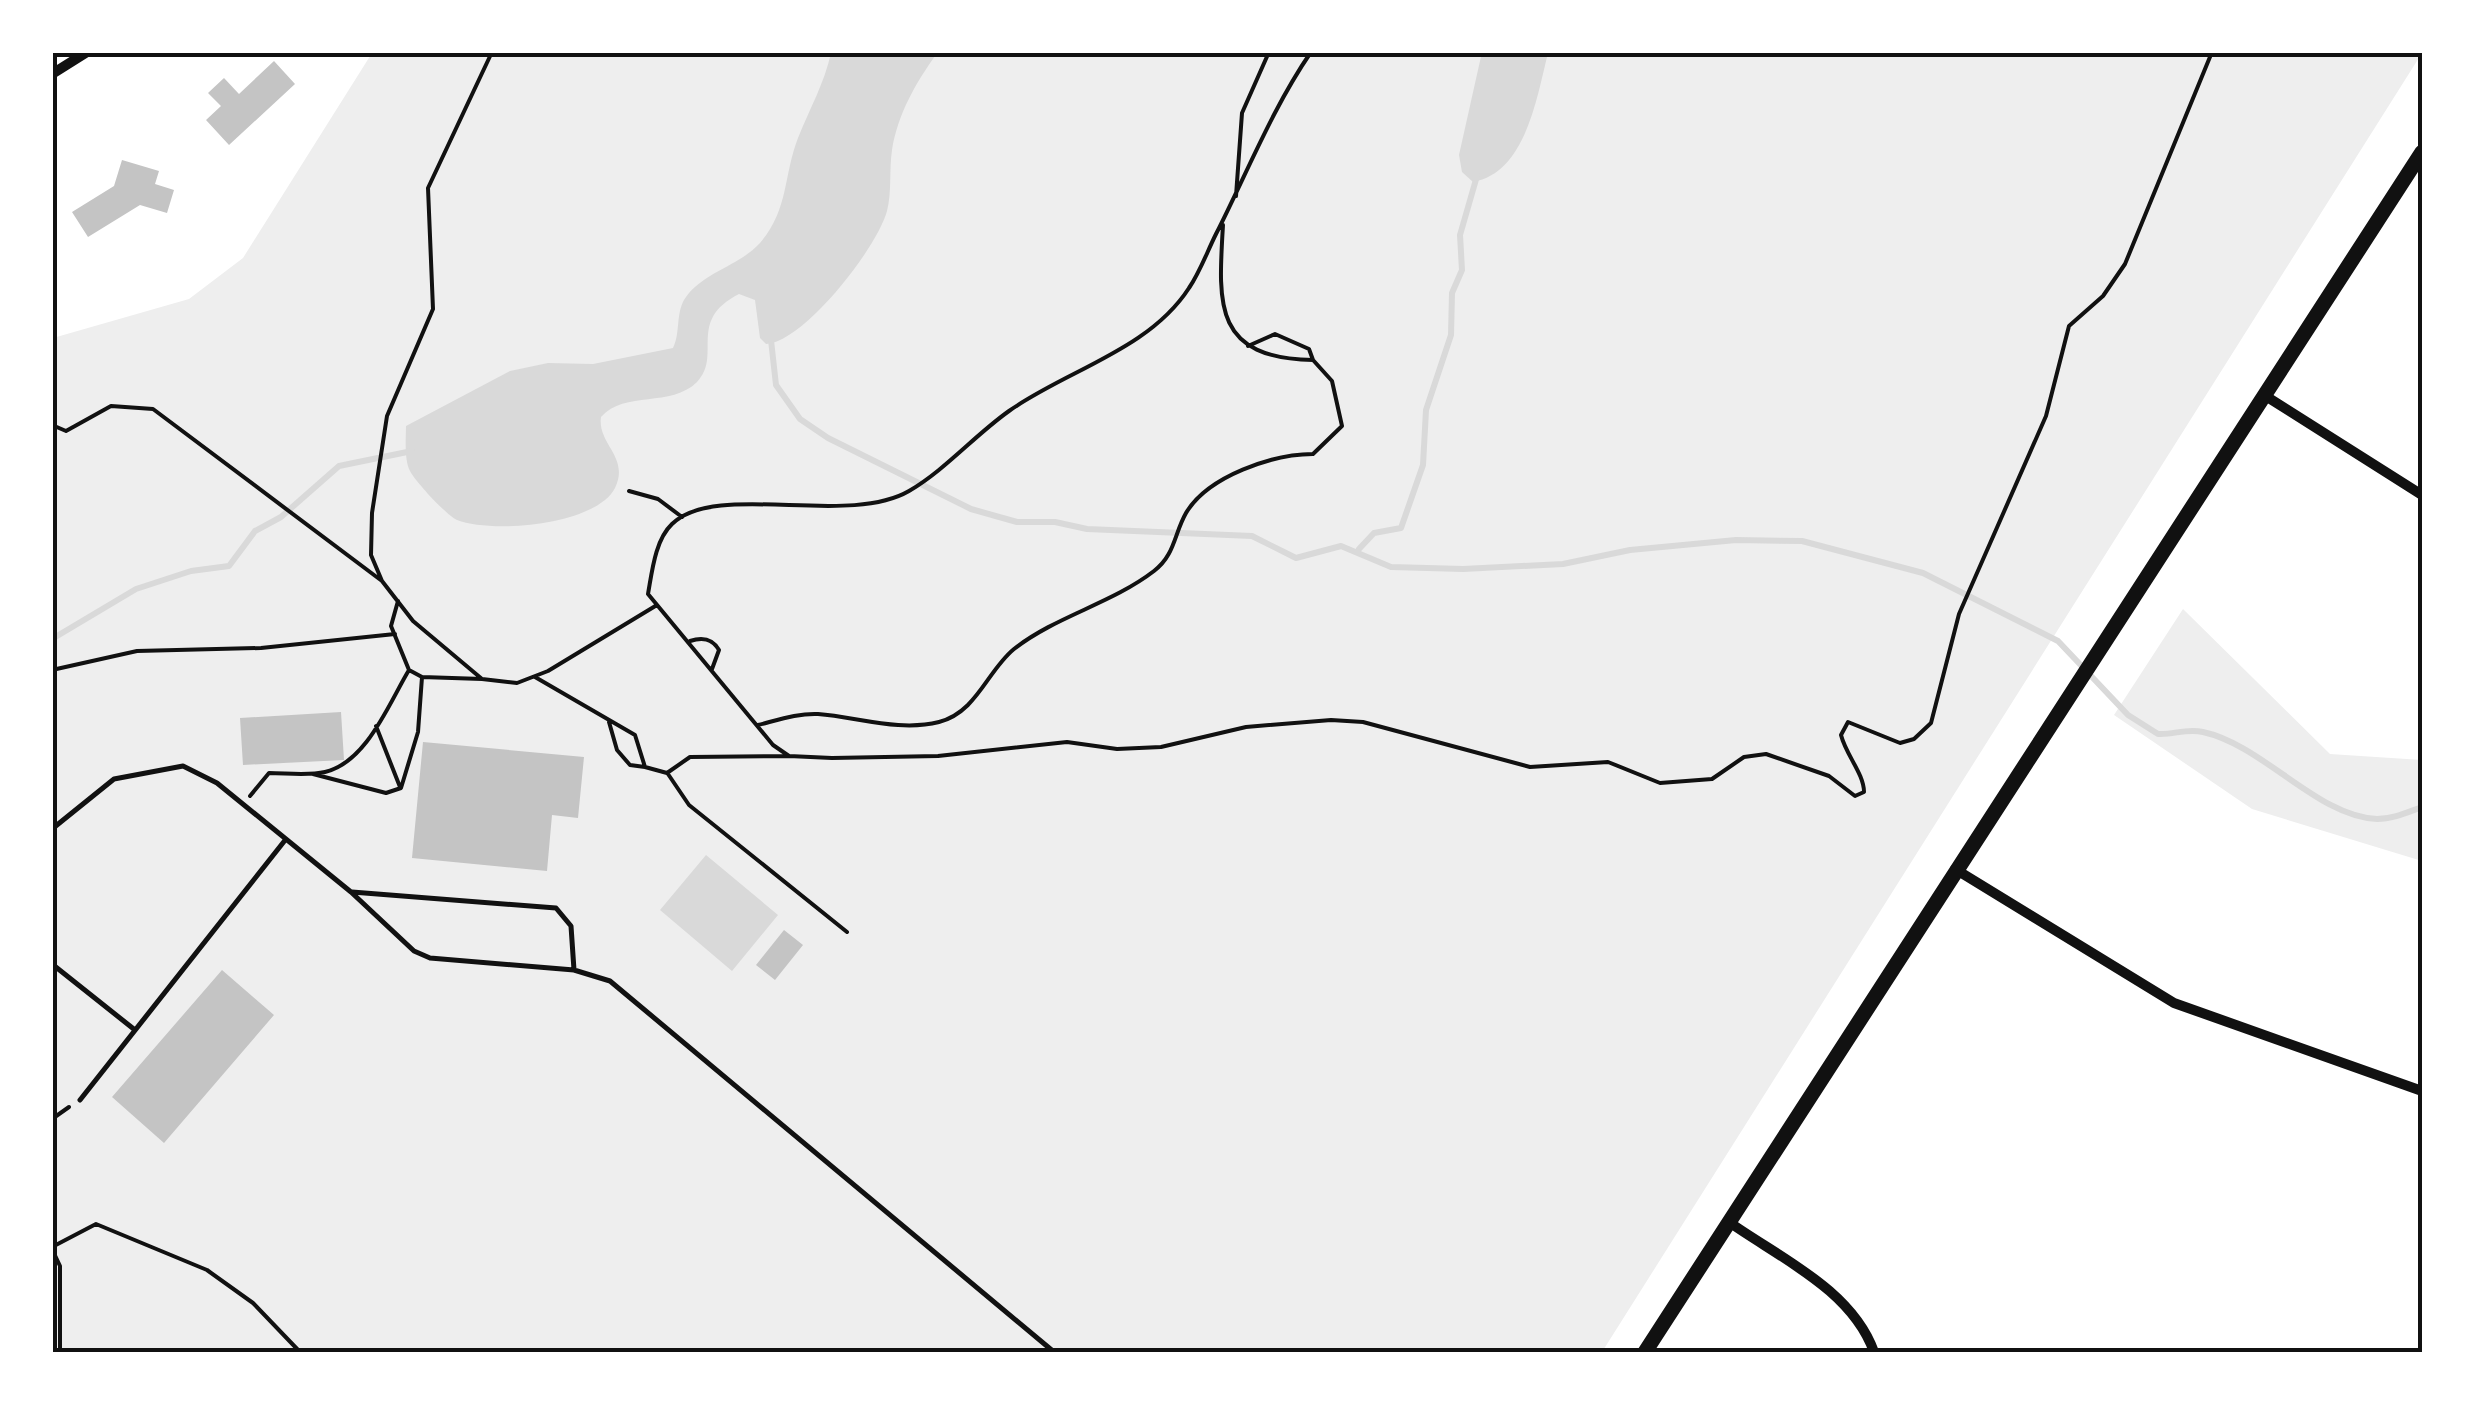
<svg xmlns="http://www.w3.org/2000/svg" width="2475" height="1405" font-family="Barlow,sans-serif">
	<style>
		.green { fill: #eee }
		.water { fill: #d9d9d9 }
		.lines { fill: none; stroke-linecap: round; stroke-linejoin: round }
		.stream { stroke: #d9d9d9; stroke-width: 6 }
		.building { fill: #c4c4c4 }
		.path { stroke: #111; stroke-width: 4 }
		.service { stroke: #111; stroke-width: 5 }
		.minor { stroke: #111; stroke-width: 10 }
		.primary { stroke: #111; stroke-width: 15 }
		.neatline { fill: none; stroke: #111; stroke-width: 4 }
	</style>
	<rect width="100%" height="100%" fill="#fff"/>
	<path class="green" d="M372,53H2422L1602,1352H53V338L189,299L243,258Z
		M2183,609L2330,754L2422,760V861L2252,809L2114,715Z"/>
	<path class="water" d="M1482,52L1548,53C1537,96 1526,173 1473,182L1462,172L1459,155Z
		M831,53H937C916,83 898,113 892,150C889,170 892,192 887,211C877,248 804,342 766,344L760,338L755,300L739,294C686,321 723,355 697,382C671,408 625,390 601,417C597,444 630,457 615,488C596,525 493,534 457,520C446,515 415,481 410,471C404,460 406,438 406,426L510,371L548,363L593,364L673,348C681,332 675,312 686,297C704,272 739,266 760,243C789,209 783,177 798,138C810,108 824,84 831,53Z
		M706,855L778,915L732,971L660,910Z"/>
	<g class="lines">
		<path class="stream" d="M771,340L776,385L800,419L828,438L971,509L1017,522H1055L1087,529L1252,536L1296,558L1341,546L1391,567L1463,569L1563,564L1630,550L1736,540L1802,541L1923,573L2058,641L2128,715L2158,734C2174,735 2186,728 2203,732C2263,745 2318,817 2377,819C2393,819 2408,812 2422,807
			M1359,549L1374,533L1401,528L1423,465L1426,410L1451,335L1452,293L1462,270L1460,235L1477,176
			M52,639L136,589L191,571L229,566L255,531L281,517L339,466L412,451"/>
	</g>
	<path class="building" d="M274,61L295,84L229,145L206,120L221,106L208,93L224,78L239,94Z
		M122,160L159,171L155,184L174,190L167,213L140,205L88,237L72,212L114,186Z
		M341,712L344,760L243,765L240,718Z
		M423,742L584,757L578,818L552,815L547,871L412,858Z
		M784,930L803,945L775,980L756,965Z
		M222,970L274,1015L164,1143L112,1097Z"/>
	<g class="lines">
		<path class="path" d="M492,52L428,188L433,309L387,416L372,513L371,555L382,581L413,621L482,679L517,683L548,671L657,605
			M1311,52C1272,109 1247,173 1216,234C1207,252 1200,272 1189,288C1149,350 1067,370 1009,411C975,435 945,470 909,491C847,527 716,481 672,524C655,540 652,572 648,594L773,745L789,756L832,758L938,756L1067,742L1117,749L1161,747L1246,727L1331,720L1363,722L1530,767L1608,762L1660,783L1712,779L1744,757L1766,754L1829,776L1855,796L1864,792C1864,774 1846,755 1841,735L1848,722L1900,743L1914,739L1931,723L1959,614L2046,416L2069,326L2103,296L2125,264L2212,52
			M1236,196L1242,113L1269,52
			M1248,346L1275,334L1309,349L1313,360
			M52,425L66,431L111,406L153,409L382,581
			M629,491L658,499L682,517
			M690,641C702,637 712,638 719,650L712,669
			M52,670L137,651L261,648L395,634
			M409,670L422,677L482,679
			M535,677L635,735L645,767L667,773L690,757L789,756
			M609,722L617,750L630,765L645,767
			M758,725C778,720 799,713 818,714C858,717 899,732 939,722C977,712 987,671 1014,649C1056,616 1111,604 1154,571C1175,555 1174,534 1186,513C1208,476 1273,454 1313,454L1342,426L1332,381L1313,360C1214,358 1218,306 1223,225
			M376,726L400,787
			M313,774L386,793L401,788L418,732L422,677
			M668,774L689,805L847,932
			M250,796L269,773C286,773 308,776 325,772C367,762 389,703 409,670L391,626L398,601
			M52,1119L69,1107
			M52,1247L96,1224L207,1270L253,1303L300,1352
			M52,1249L60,1266V1352"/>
		<path class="service" d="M52,829L114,779L183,766L217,783L351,892L414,951L430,958L574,970L610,981L1054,1352
			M352,892L556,908L571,926L574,970
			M52,964L135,1030
			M80,1100L286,839"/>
		<path class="minor" d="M52,74L87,52
			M2264,395L2422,495
			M1955,869L2174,1003L2422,1091
			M1729,1222C1780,1258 1852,1290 1874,1352"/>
		<path class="primary" d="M1645,1352L2422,152"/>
	</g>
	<rect width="2475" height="1405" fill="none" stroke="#ffffff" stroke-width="110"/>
	<rect x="55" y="55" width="2365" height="1295" class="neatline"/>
</svg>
